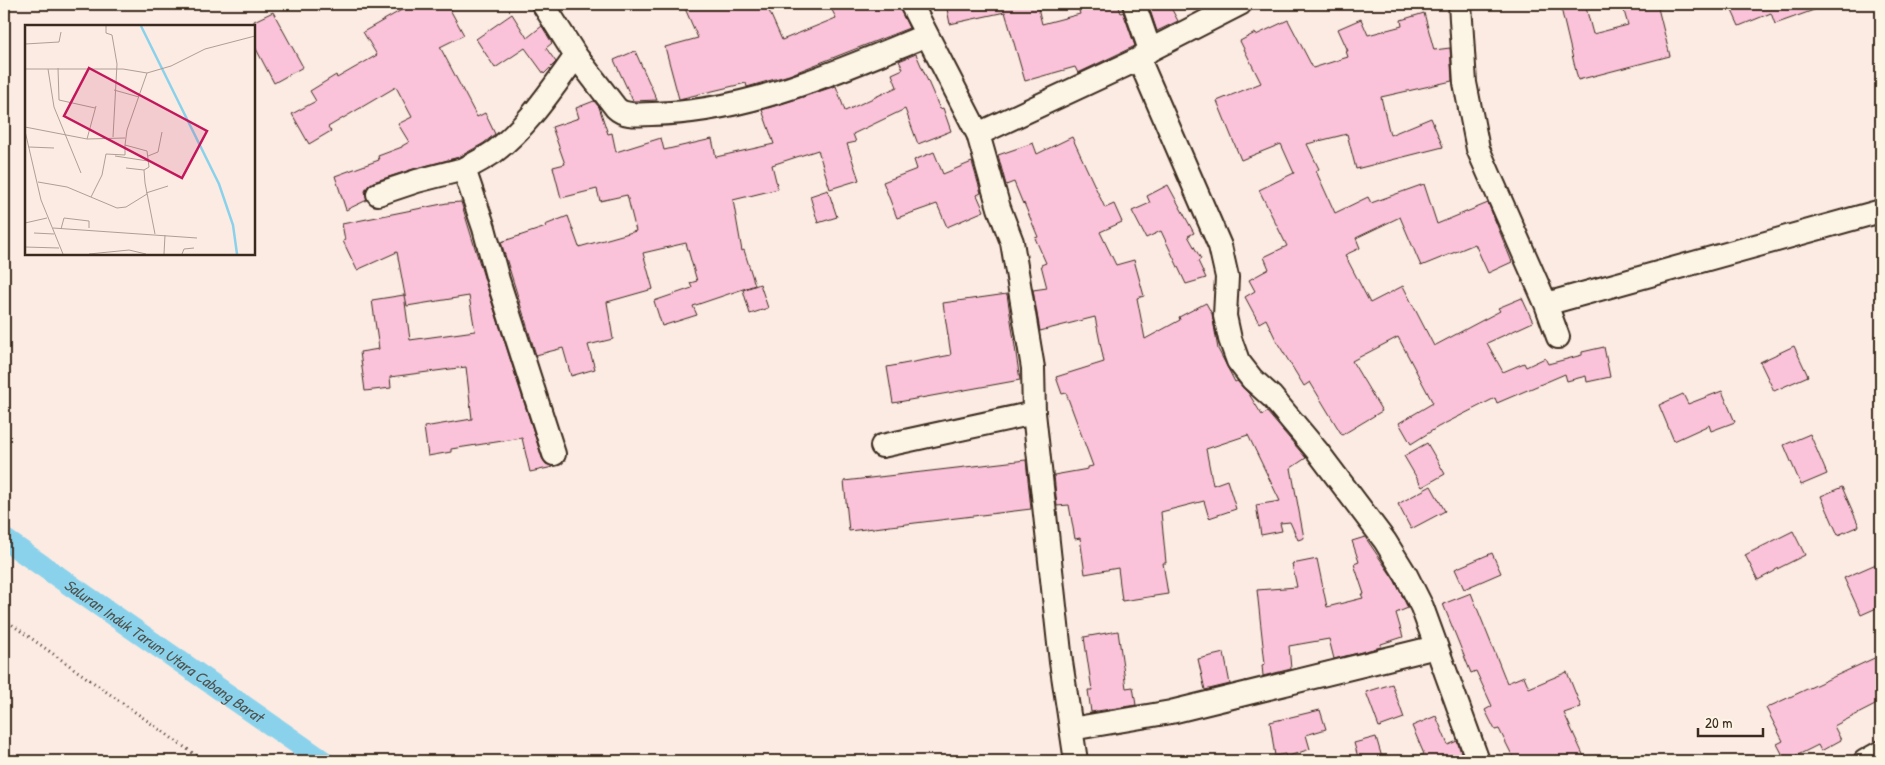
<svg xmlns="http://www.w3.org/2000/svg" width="1885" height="765" font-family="'Patrick Hand',sans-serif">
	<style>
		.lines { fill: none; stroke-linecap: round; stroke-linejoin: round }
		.canal { stroke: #8ad2eb; stroke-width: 22 }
		.building { fill: #fbc3d9; stroke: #3b2a1e }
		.minor-casing { stroke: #3b2a1e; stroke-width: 26 }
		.path { stroke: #3b2a1e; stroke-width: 3; stroke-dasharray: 1 4; stroke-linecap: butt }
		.minor { stroke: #fcf5e5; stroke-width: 22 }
		.labels { text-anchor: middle; stroke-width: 4.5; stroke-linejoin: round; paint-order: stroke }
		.water-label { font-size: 16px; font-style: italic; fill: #4f5451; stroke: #fcf5e5 }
		.inset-river { fill: none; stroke: #8ad2eb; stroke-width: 2.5 }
		.inset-road { fill: none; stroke: #af9e94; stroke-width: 1 }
		.view { fill: #c2185b; fill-opacity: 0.15; stroke: #c2185b; stroke-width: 2.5 }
		.inset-edge { fill: none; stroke: #3b2a1e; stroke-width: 2.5 }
	</style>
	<rect width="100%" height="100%" fill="#fcebe3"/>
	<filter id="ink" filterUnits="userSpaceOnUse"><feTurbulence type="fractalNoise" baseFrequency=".02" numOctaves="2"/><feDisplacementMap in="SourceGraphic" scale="10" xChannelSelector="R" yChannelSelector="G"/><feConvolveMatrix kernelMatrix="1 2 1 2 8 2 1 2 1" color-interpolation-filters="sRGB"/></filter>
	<g filter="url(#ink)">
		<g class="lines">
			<path class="canal" id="s1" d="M4,539L323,761"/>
		</g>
		<path class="building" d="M412,4H447L464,35L440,47L477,117L485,113L495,134L484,143L459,157L413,169L373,182L368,186L365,191L367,200L346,210L335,176L379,160L378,156L402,147V146L409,142L398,124L412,117L396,87L328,127L331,131L309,144L292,114L316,101L310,91L336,75L337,78L377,55L363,32Z
			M683,4H766L782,40L836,18L829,4H898L909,28L789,75L747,87L746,83L679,99L665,47L698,38Z
			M946,4H1037L1042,24L1080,14L1077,4H1118L1121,13L1123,12L1135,46L1078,73L1075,67L1025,81L1005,12L950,24Z
			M1163,4H1169L1178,21L1157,31L1150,10Z
			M1560,4H1585L1593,34L1628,25L1622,4H1657L1670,56L1578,80Z
			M1729,4H1824L1825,6L1775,24L1771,13L1739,26Z
			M273,12L303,67L274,83L254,45V21Z
			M1424,13L1434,50L1450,48L1452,81L1381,97L1390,135L1431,118L1443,147L1356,169L1347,134L1307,144L1319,169L1316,171L1335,213L1368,197L1371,203L1424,184L1437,224L1488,203L1512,262L1488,273L1475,244L1421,266L1400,217L1356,238L1360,248L1345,255L1370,303L1403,286L1434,346L1500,311L1498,308L1522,298L1533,322L1487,343L1503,372L1524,363L1526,367L1545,358L1548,364L1582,355V352L1604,347L1610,377L1587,382L1586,376L1567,381L1565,374L1497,403L1495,398L1438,427L1411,444L1399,423L1433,403L1398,337L1352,361L1382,411L1342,435L1310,382L1304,386L1277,342L1266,319L1259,323L1245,297L1255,291L1249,280L1269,269L1264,257L1287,246L1259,190L1294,173L1281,144L1241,160L1217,101L1261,83L1240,41L1255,33L1256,35L1288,20L1313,68L1348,57L1346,51H1348L1338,29L1361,19L1368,35L1402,26L1401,20Z
			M512,14L527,38L542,26L552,43L546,48L556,62L544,74L525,48L495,68L476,39Z
			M635,51L657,100L633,101L614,60Z
			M916,54L940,109L943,108L951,131L918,144L905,109L853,134L856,142L847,144L859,180L830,189L818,150L772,165L778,189L733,200L742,251L744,250L755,285L693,306L697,315L662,326L654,301L692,288L690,283L697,281L686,243L643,253L653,289L607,302L613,339L588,345L595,369L571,376L563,348L536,355L501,242L546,227L545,225L568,216L579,247L636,231L627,195L600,201L597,189L561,198L553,167L565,164L552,127L579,118L576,108L594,101L599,107L608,134L612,133L616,152L661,138L664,150L712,139L716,157L774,144L762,110L836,86L845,111L897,87L892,74L903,69L899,61Z
			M1072,137L1105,208L1114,204L1122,222L1100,232L1116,265L1134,260L1144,296L1137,298L1145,339L1180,320L1179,317L1206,303L1212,314L1218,349L1235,382L1237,381L1249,394L1262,415L1267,412L1306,458L1291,468L1304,538L1298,540L1290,522L1280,523L1282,531L1261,535L1256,505L1280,501L1248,435L1206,449L1213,485L1227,480L1236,509L1209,518L1204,501L1161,512L1166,563H1163L1168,594L1122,601L1118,568L1085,574L1080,538L1075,539L1069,505L1057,506L1054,475L1088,469V467L1093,466L1066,393L1062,394L1056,377L1104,362L1095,317L1040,331L1033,290L1047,288L1041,265L1046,263L1035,238L1038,237L1024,203L1023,204L1014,182L1006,185L998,155L1033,143L1037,154Z
			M934,152L943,174L972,162L981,193L977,195L984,211L947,227L937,204L897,218L883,182L917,169L914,160Z
			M1168,185L1194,233L1188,236L1201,259L1198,261L1206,278L1186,284L1161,231L1146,238L1132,211L1150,203L1147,196Z
			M828,190L837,217L818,223L810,196Z
			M461,202L486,284L542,458L546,464L553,467L530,472L522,438L451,449V452L428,456L424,427L472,419L466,367L390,377L391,388L365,391L360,352L379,349L372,300L404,295L410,340L475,331L469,296L407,306L397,252L357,270L343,241L345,240L342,224L447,203Z
			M760,284L768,308L750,314L743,290Z
			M1007,294L1020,380L893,403L887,367L951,355L943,303Z
			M1794,346L1808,376L1774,391L1760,362Z
			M1722,391L1735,422L1711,431L1709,425L1674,441L1659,405L1683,394L1688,404Z
			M1810,434L1827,474L1801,485L1784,445Z
			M1427,443L1445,474L1422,487L1404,456Z
			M1026,460L1031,509L849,531L844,481Z
			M1431,486L1445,511L1411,529L1398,504Z
			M1842,487L1859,526L1838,535L1821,496Z
			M1793,531L1805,555L1775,570V571L1758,580L1745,555Z
			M1365,537L1395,581L1408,608L1396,613L1403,637L1381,644V647L1334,659L1329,639L1289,646L1291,669L1263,676L1262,665L1265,664L1257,590L1297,587L1292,564L1317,559L1327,607L1363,598L1361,594H1364L1354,564L1359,562L1352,541Z
			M1492,553L1501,573L1464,589L1455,569Z
			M1876,564L1881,576V606L1861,615L1844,578Z
			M1471,593L1507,683L1524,676L1529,688L1567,672L1581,707L1564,713L1586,761H1515L1499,729L1495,730L1485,710L1492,706L1476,671L1471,673L1443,604Z
			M1118,631L1126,688L1133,687L1136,705L1091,712L1088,690H1092L1084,637Z
			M1224,653L1230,684L1205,690L1198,659Z
			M1881,655V702L1834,726L1841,740L1821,751L1818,745L1786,761L1777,744L1783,741L1766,708Z
			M1392,684L1404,718L1379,727L1366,692Z
			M1320,710L1326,729L1306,735L1310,749L1286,757L1285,754L1275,756L1270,722Z
			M1436,716L1448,745L1457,741L1464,761H1409L1424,754L1412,726Z
			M1376,737L1383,761H1359L1354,743Z"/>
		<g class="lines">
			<defs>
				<path id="minor" d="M543,4L576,56L616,108C625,117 640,114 652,114C750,112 838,71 927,35L978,134L999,208L1012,242L1033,368L1034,413L1061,662L1076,761
					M911,4L927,35
					M1134,4L1150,50
					M1460,4L1465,83L1478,149L1546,304L1558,337
					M1139,59L1220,246L1227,277L1225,316L1230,339L1238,361L1252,379L1272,397L1318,452L1385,541L1406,575L1422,607L1478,761
					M978,134L1139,59L1150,50L1240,4
					M378,194L417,181L464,169
					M1546,304L1881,211
					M882,446L1034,413
					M554,454L498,280L484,228L464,169C474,164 485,158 494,152C527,127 552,89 576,56
					M1071,729L1171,712L1436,647
					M1865,761L1881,752"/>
			</defs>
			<use href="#minor" class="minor-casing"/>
			<path class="path" d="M4,619L204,761"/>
			<use href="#minor" class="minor"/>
		</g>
	</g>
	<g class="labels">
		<g class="water-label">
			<text dy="6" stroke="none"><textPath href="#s1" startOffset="195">Saluran Induk Tarum Utara Cabang Barat</textPath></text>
		</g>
	</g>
	<g transform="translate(25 25)">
		<rect width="230" height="230" fill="#fcebe3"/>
		<path class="inset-river" d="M116,1L194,159L208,200L212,229"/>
		<path class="inset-road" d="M81,1V8L87,10L92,39L88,112M0,19L34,17L36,7M33,43L34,75L70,83M0,44H98L122,48L146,41L180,24L230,11M23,44L29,82L56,148M122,48L102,105L100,120L122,126L124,142L119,145L120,158L130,209M89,65L114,72M0,102L62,114L100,113M0,106L16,175L38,229M62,114L71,81M4,122L29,123M90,131L123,136M123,131L133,127L137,107M101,143L119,145M13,157L42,162L92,183L101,182L122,169M121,168L143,161M66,172L77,150L81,129L100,130V120M0,198L22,193M28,203L172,213M36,204L39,193L64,196V203M9,208L29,209M0,222L34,223M64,229L104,225L121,229M139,229L140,210M157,229L159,224L169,223"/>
		<path class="view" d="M64,43L182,106L157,153L39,91Z"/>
		<rect width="230" height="230" class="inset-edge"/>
	</g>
	<rect width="1885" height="765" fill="none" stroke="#fcf5e5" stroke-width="20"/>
	<rect x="10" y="10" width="1865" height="745" fill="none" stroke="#3b2a1e" stroke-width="2" filter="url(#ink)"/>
	<path d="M1698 728v8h65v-8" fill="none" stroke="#3b2a1e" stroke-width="2.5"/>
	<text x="1705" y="728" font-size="15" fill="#3b2a1e" stroke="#fcf5e5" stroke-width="4" paint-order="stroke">20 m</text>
</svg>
